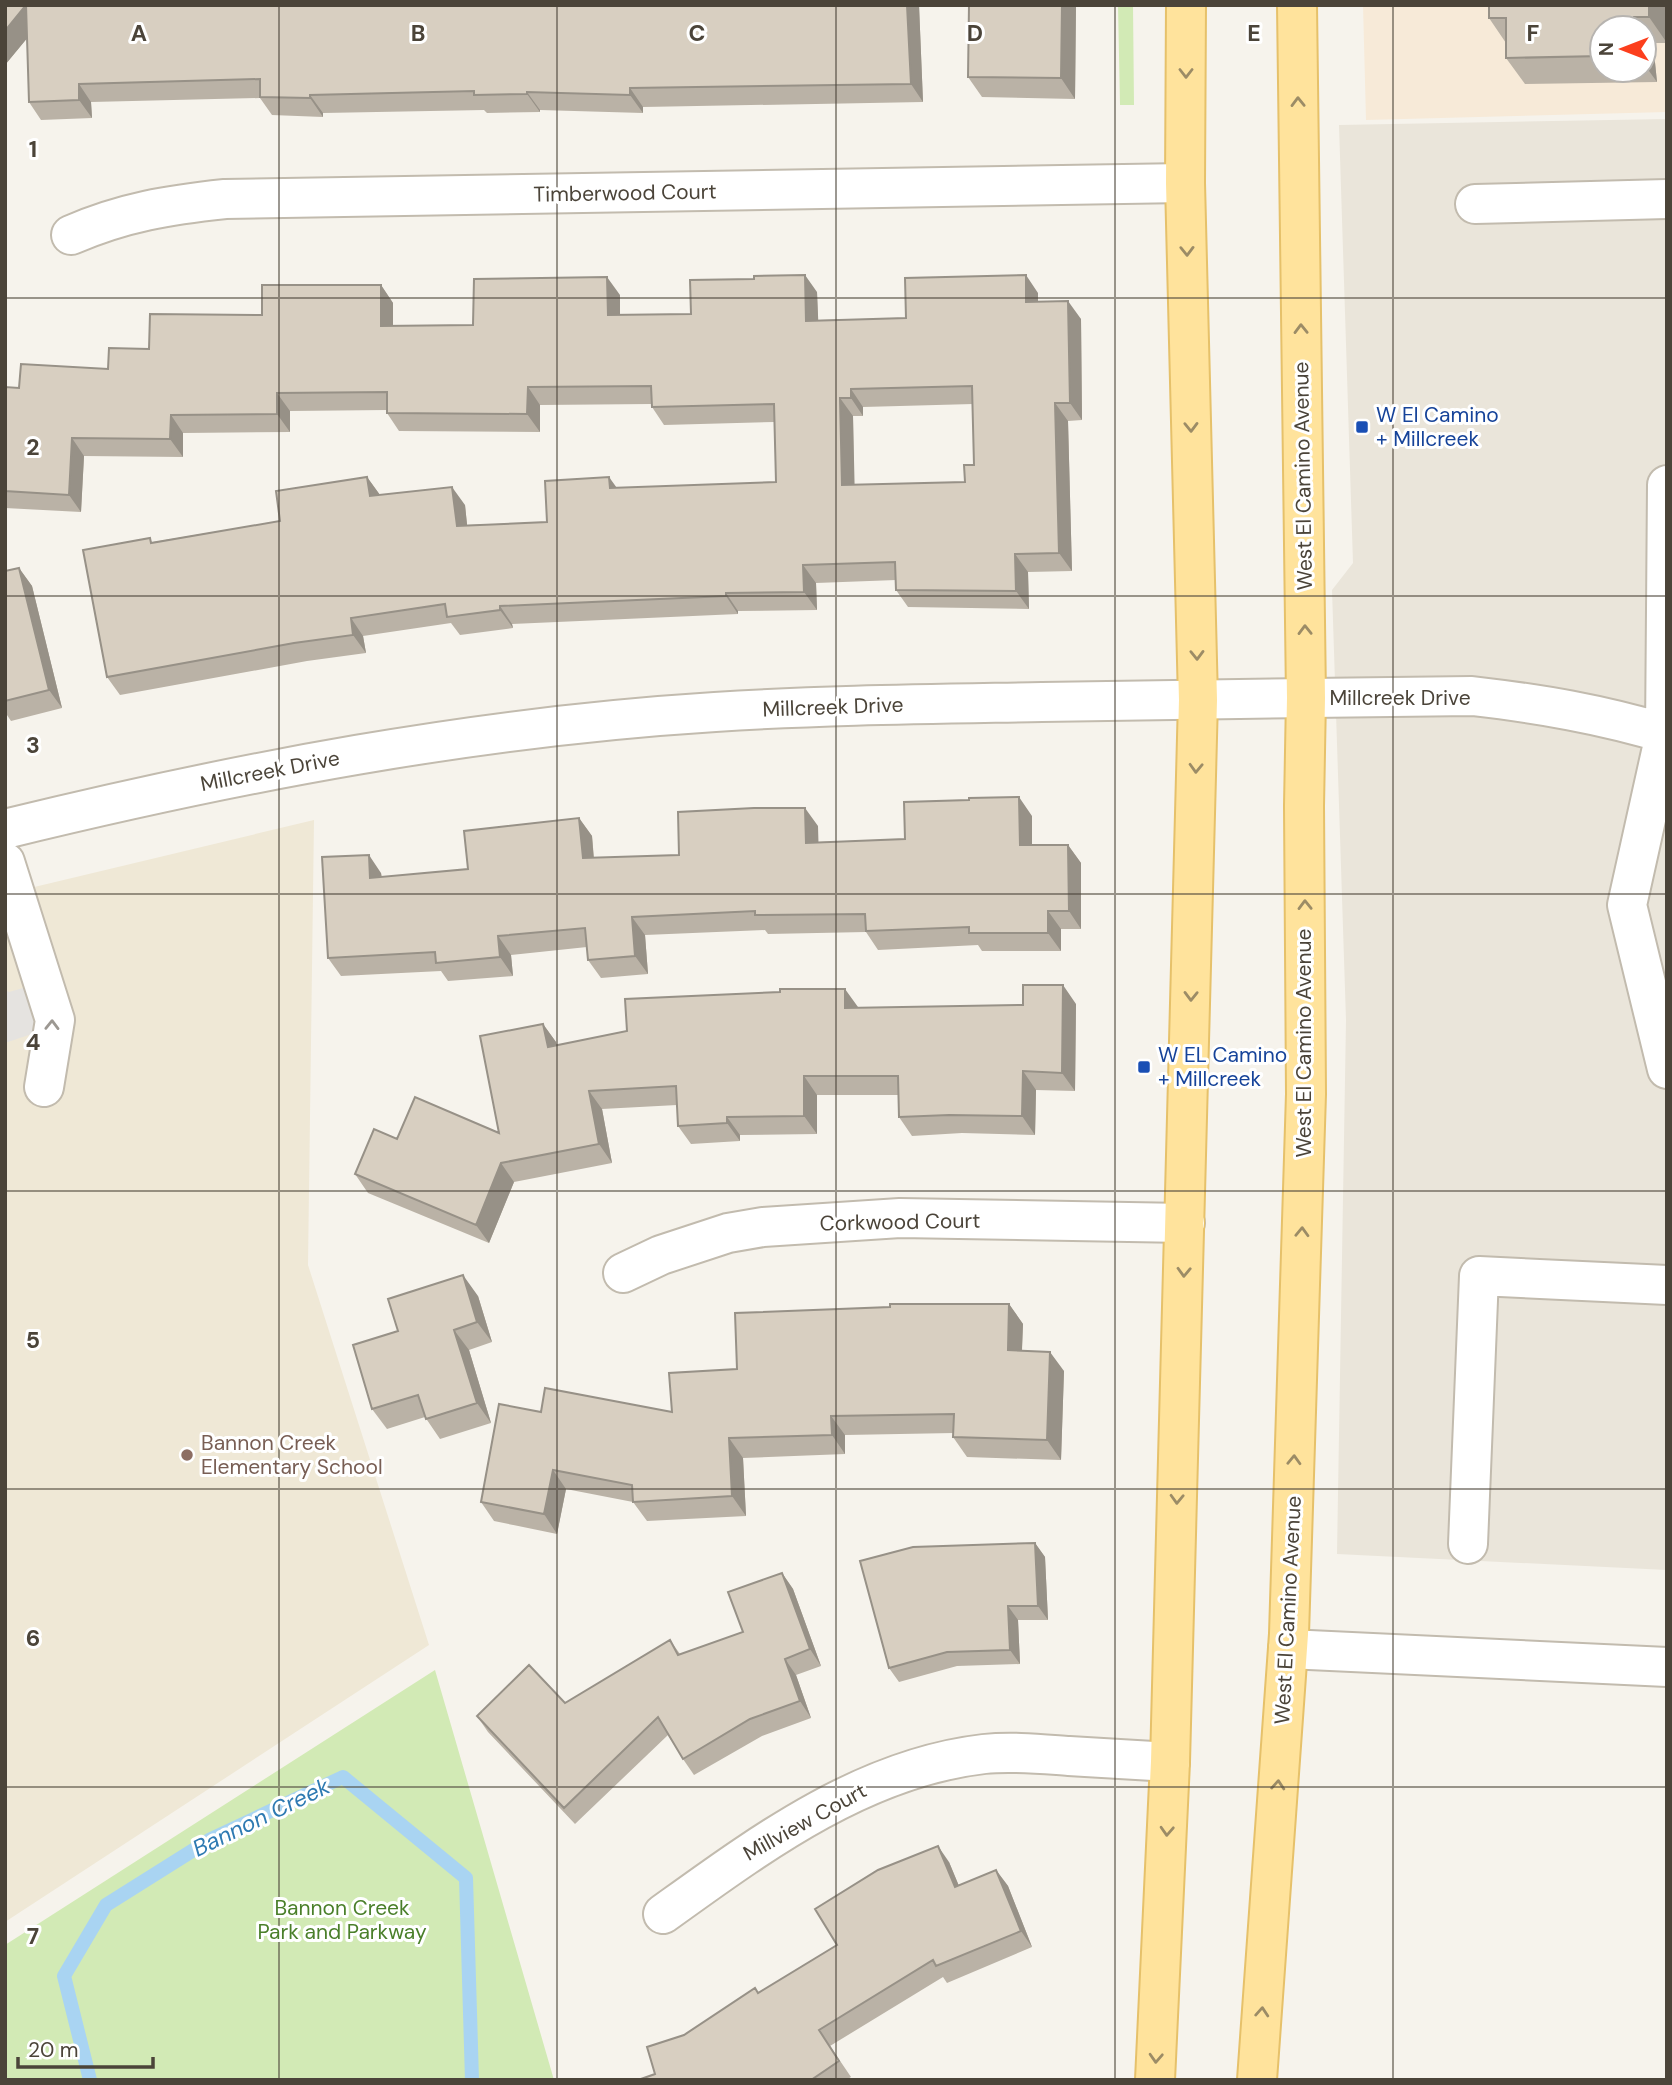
<svg xmlns="http://www.w3.org/2000/svg" width="1672" height="2085" font-family="'DM Sans',sans-serif">
	<style>
		.residential { fill: #eae5da }
		.commercial { fill: #f7ead8; fill-rule: evenodd }
		.education { fill: #efe8d6 }
		.green { fill: #d2eab5 }
		.parking { fill: #e5e3e0 }
		.lines { fill: none; stroke-linecap: round; stroke-linejoin: round }
		.stream { stroke: #a9d4f2; stroke-width: 14 }
		.minor-casing { stroke: #c2bbae; stroke-width: 42 }
		.major-casing { stroke: #e6c16a; stroke-width: 42 }
		.minor { stroke: #fff; stroke-width: 38 }
		.major { stroke: #ffe39c; stroke-width: 38 }
		.wall { fill: #bab2a6; fill-rule: evenodd }
		.shaded-wall { fill: #979187 }
		.building { fill: #d8cfc1; stroke: #979187; stroke-width: 2; fill-rule: evenodd }
		.oneway { stroke: #9c8c66 }
		.oneway2 { stroke: #9c9892 }
		.grid { fill: none; stroke: #4b4439; stroke-width: 2; stroke-opacity: 0.55 }
		.transit-dot { fill: #1a4fb4; stroke: #fff; stroke-width: 2.5 }
		.education-dot { fill: #8d6e63; stroke: #fff; stroke-width: 2.5 }
		.labels { text-anchor: middle; stroke-width: 6; stroke-linejoin: round; paint-order: stroke }
		.street-label { font-size: 21px; fill: #4b4439; stroke: #fff }
		.transit-label { font-size: 21px; fill: #164399; stroke: #fff; text-anchor: start }
		.education-label { font-size: 21px; fill: #785e54; stroke: #fff; text-anchor: start }
		.park-label { font-size: 21px; fill: #4a7f2a; stroke: #fff }
		.water-label { font-size: 23px; font-style: italic; fill: #2e7ab2; stroke: #fff }
		.grid-label { font-size: 23px; text-anchor: middle; font-weight: bold; fill: #4b4439; stroke: #fff; stroke-width: 6; stroke-linejoin: round; paint-order: stroke }
	</style>
	<rect width="100%" height="100%" fill="#f6f3ec"/>
	<path class="residential" d="M1667,119V1570L1337,1554L1346,1020L1332,590L1353,563L1339,125Z"/>
	<path class="commercial" d="M1363,5H1667V112L1366,120ZM1602,28H1644V70H1602Z"/>
	<path class="education" d="M314,820L308,1265L429,1645L5,1922V894Z"/>
	<path class="green" d="M1118,5H1133L1134,105H1120Z
		M435,1670L554,2080H5V1945Z"/>
	<path class="parking" d="M58,978L73,1020L5,1043V990L9,992Z"/>
	<g class="lines">
		<path class="stream" d="M90,2080L64,1976L106,1905L211,1839L343,1777L466,1878L472,2080"/>
		<defs>
			<path id="minor" d="M1475,204L1667,199
				M71,235C124,212 169,205 225,199L1185,183
				M1667,485L1665,734L1627,905L1667,1069
				M5,829C238,772 475,727 715,712C824,705 933,704 1042,702C1185,700 1329,697 1472,696C1541,704 1600,714 1667,734
				M5,862L55,1020L44,1087
				M623,1273L661,1255L728,1233L763,1227L900,1218L1185,1223
				M1468,1544L1479,1276L1667,1285
				M1288,1649L1667,1667
				M663,1914C759,1845 862,1768 984,1754C1012,1751 1041,1754 1069,1756C1103,1758 1136,1760 1170,1762"/>
			<path id="major" d="M1155,2080L1170,1762L1198,700L1185,183L1186,5
				M1257,2080L1289,1634L1306,1094L1304,806L1306,698L1297,5"/>
		</defs>
		<use href="#minor" class="minor-casing"/>
		<use href="#major" class="major-casing"/>
		<use href="#minor" class="minor"/>
		<use href="#major" class="major"/>
	</g>
	<path class="wall" d="M5,5H919L923,102L643,107V113L540,110V112L487,113L484,110L323,113V117L272,115L260,98L91,102L92,118L41,120L29,102L27,38L5,65Z
		M969,5H1076L1075,99L982,97L968,77Z
		M1667,5V43H1653L1657,82L1525,84L1506,58V43L1489,18ZM1602,28H1644V70H1602Z
		M381,285L393,303V326L473,325L620,295V315L691,314L817,292L818,320L906,318L1038,293V301L1081,319L1082,420L1068,421L1072,571L1028,572L1029,609L908,607L896,590V580L816,583L817,610L738,611V614L512,624L513,628L460,635L451,623L363,636L366,653L307,661L120,695L107,677L153,542L280,521L367,477L380,495L465,505L467,525L547,522L617,488L776,482L774,422L664,425L652,407L651,404L540,405V432L399,431L387,413V410L290,411V432L183,433V457L84,456L81,512L5,508V387L19,388L108,369L149,349L262,315ZM973,404L974,465L965,482L854,485L853,416H863V407Z
		M19,568L32,586L62,708L11,721L5,712V571Z
		M1032,816V845H1068L1081,863V929H1061V951H982L978,945L878,950L866,932L768,934L765,930L645,935L648,974L601,978L588,960L587,947L511,955L513,976L448,981L441,971L341,976L328,958L381,873L382,877L468,869L579,818L592,836L594,858L679,855L818,826V842L905,839Z
		M1076,1004L1075,1091L1036,1090L1035,1135L962,1133L912,1136L899,1117L898,1095H817V1134L740,1135V1141L691,1144L678,1126L677,1105L602,1109L612,1163L514,1182L489,1243L368,1193L355,1174L397,1139L499,1133L543,1024L556,1042V1045L858,1008Z
		M478,1296L492,1342L469,1350L491,1423L440,1439L425,1417L387,1429L372,1409L398,1331Z
		M1009,1304L1023,1324L1022,1351L1064,1371L1061,1460L967,1457L953,1437L954,1433L845,1435V1454L743,1458L746,1516L647,1521L633,1502L566,1489L557,1534L494,1521L481,1502L541,1412H672L737,1369Z
		M1035,1543L1045,1557L1048,1620H1018L1020,1664L957,1666L899,1682L889,1668Z
		M782,1573L793,1589L821,1666L796,1675L811,1718L762,1736L694,1775L683,1759L668,1735L575,1824L488,1732L477,1716L565,1703L670,1640L680,1654L743,1632Z
		M949,1862L959,1886L996,1870L1008,1886L1032,1947L947,1983L943,1977L830,2046L851,2077L846,2080H638L655,2074L684,2035L758,1993L837,1945Z"/>
	<path class="shaded-wall" d="M26,5L39,24L5,65V31Z
		M907,5H919L923,102L911,84Z
		M1062,5H1076L1075,99L1061,78Z
		M1649,5H1667V43L1649,17Z
		M1634,17L1642,28H1635Z
		M1644,31L1653,43L1657,82L1644,64Z
		M79,84L91,102L92,118L79,100Z
		M630,88L643,107V113L630,95Z
		M527,92L540,110V112L527,94Z
		M310,95L323,113V117L310,98Z
		M805,275L817,292L819,338L806,321Z
		M1026,275L1038,293V319L1026,302Z
		M607,277L620,295V333L608,315Z
		M381,285L393,303V344L381,326Z
		M1068,301L1081,319L1082,420L1070,403Z
		M528,387L540,405V432L527,414Z
		M851,389L863,407V416L851,398Z
		M277,393L290,411V432L277,414Z
		M840,398L853,416L855,503L842,485Z
		M1055,403L1068,421L1072,571L1059,553Z
		M171,415L183,433V457L170,439Z
		M72,438L84,456L81,512L69,495Z
		M367,477L380,495L370,496Z
		M609,477L622,495L610,488Z
		M452,487L465,505L469,543L457,526Z
		M1015,554L1028,572L1029,609L1016,591Z
		M803,565L816,583L817,610L804,592Z
		M19,568L32,586L62,708L49,690Z
		M726,593L738,611V614L726,596Z
		M500,606L512,624L513,628L500,610Z
		M351,618L363,636L366,653L353,635Z
		M1019,797L1032,816V863L1020,845Z
		M805,808L818,826L819,861L806,843Z
		M579,818L592,836L595,876L583,858Z
		M1068,845L1081,863V929L1069,911Z
		M369,855L381,873L383,896L370,878Z
		M1048,911L1061,929V951L1048,933Z
		M632,917L645,935L648,974L635,956Z
		M498,936L511,955L513,976L500,957Z
		M1063,985L1076,1004L1075,1091L1062,1073Z
		M845,989L858,1007V1027L845,1008Z
		M543,1024L556,1042L561,1066L548,1047Z
		M1023,1071L1036,1090L1035,1135L1022,1116Z
		M804,1076L817,1095V1134L804,1116Z
		M589,1091L602,1109L612,1163L599,1144Z
		M727,1117L740,1135V1141L727,1123Z
		M501,1163L514,1182L489,1243L476,1225Z
		M463,1275L478,1296L492,1342L477,1322Z
		M1009,1304L1023,1324L1021,1370L1008,1350Z
		M454,1330L469,1350L491,1423L477,1403Z
		M1050,1352L1064,1371L1061,1460L1047,1440Z
		M831,1416L845,1435V1454L832,1435Z
		M729,1438L743,1458L746,1516L732,1496Z
		M553,1470L566,1489L557,1534L544,1514Z
		M1035,1543L1045,1557L1048,1620L1038,1606Z
		M782,1573L793,1589L821,1666L810,1649Z
		M1008,1606L1018,1620L1020,1664L1010,1650Z
		M785,1659L796,1675L811,1718L800,1701Z
		M938,1846L949,1862L966,1903L955,1887Z
		M996,1870L1008,1886L1032,1947L1021,1931Z"/>
	<path class="building" d="M5,5H907L911,84L630,88V95L527,92V94L474,95V91L310,95V98L260,97V79L79,84V100L29,102L26,5L5,31Z
		M969,5H1062L1061,78L968,77Z
		M1489,5H1649V17H1634L1635,28H1602V56L1506,58V18H1489Z
		M805,275L806,321L906,318L905,278L1026,275V302L1068,301L1070,403H1055L1059,553L1015,554L1016,591L896,590L895,562L803,565L804,592L726,593V596L500,606V610L447,617L445,604L351,618L353,635L294,643L107,677L83,550L150,538L151,543L280,521L276,491L367,477L370,496L452,487L457,526L547,522L545,481L609,477L610,488L776,482L774,404L652,407L651,386L528,387L527,414L387,413V392L277,393V414L171,415L170,439L72,438L69,495L5,491V387L19,388L21,364L108,369L109,348L149,349L150,314L262,315V285H381V326L473,325L474,279L607,277L608,315L691,314L690,280L754,279V276ZM972,386L974,465H964L965,482L842,485L840,398H851V389Z
		M19,568L49,690L5,701V571Z
		M1019,797L1020,845H1068L1069,911H1048V933H969V927L866,931L865,914L755,915V911L632,917L635,956L588,960L585,928L498,936L500,957L436,963L435,952L328,958L322,857L369,855L370,878L468,869L464,831L579,818L583,858L679,855L678,812L754,808H805L806,843L905,839L904,802L969,800V798Z
		M1023,985H1063L1062,1073L1023,1071L1022,1116L949,1115L899,1117L898,1076H804V1116L727,1117V1123L678,1126L676,1086L589,1091L599,1144L501,1163L476,1225L355,1174L374,1129L397,1139L415,1097L499,1133L480,1036L543,1024L548,1047L627,1031L625,999L780,992V989H845V1008L1023,1005Z
		M463,1275L477,1322L454,1330L477,1403L426,1419L418,1395L372,1409L353,1345L398,1331L388,1299Z
		M890,1304H1009L1008,1350L1050,1352L1047,1440L953,1437L954,1414L831,1416L832,1435L729,1438L732,1496L633,1502L632,1485L553,1470L544,1514L481,1502L499,1404L541,1412L545,1388L672,1412L669,1373L737,1369L735,1313L890,1307Z
		M1035,1543L1038,1606H1008L1010,1650L947,1652L889,1668L860,1561L913,1547Z
		M782,1573L810,1649L785,1659L800,1701L750,1719L683,1759L658,1717L564,1808L477,1716L529,1665L565,1703L670,1640L678,1655L743,1632L728,1592Z
		M938,1846L955,1887L996,1870L1021,1931L936,1966L933,1960L819,2030L839,2061L811,2080H638L655,2074L647,2047L684,2035L755,1988L758,1993L837,1945L815,1909L878,1870Z"/>
	<defs><path id="oneway-chevron" d="M-2-3.5L2.5 0L-2 3.5" fill="none" stroke-width="1.6" stroke-linecap="round" stroke-linejoin="round" transform="scale(1.75)"/></defs>
	<g class="oneway">
		<use href="#oneway-chevron" transform="translate(1186 73) rotate(90)"/>
		<use href="#oneway-chevron" transform="translate(1298 102) rotate(-91)"/>
		<use href="#oneway-chevron" transform="translate(1187 251) rotate(89)"/>
		<use href="#oneway-chevron" transform="translate(1301 329) rotate(-91)"/>
		<use href="#oneway-chevron" transform="translate(1191 427) rotate(89)"/>
		<use href="#oneway-chevron" transform="translate(1305 630) rotate(-91)"/>
		<use href="#oneway-chevron" transform="translate(1197 655) rotate(89)"/>
		<use href="#oneway-chevron" transform="translate(1196 768) rotate(92)"/>
		<use href="#oneway-chevron" transform="translate(1305 905) rotate(-91)"/>
		<use href="#oneway-chevron" transform="translate(1191 996) rotate(91)"/>
		<use href="#oneway-chevron" transform="translate(1302 1232) rotate(-88)"/>
		<use href="#oneway-chevron" transform="translate(1184 1272) rotate(92)"/>
		<use href="#oneway-chevron" transform="translate(1294 1460) rotate(-88)"/>
		<use href="#oneway-chevron" transform="translate(1177 1499) rotate(92)"/>
		<use href="#oneway-chevron" transform="translate(1278 1785) rotate(-86)"/>
		<use href="#oneway-chevron" transform="translate(1167 1831) rotate(93)"/>
		<use href="#oneway-chevron" transform="translate(1262 2012) rotate(-86)"/>
		<use href="#oneway-chevron" transform="translate(1156 2058) rotate(93)"/>
	</g>
	<use class="oneway2" href="#oneway-chevron" transform="translate(52 1025) rotate(-89)"/>
	<path class="grid" d="M279,5V2080M557,5V2080M836,5V2080M1115,5V2080M1393,5V2080M5,298H1667M5,596H1667M5,894H1667M5,1191H1667M5,1489H1667M5,1787H1667"/>
	<g class="transit-dot">
		<rect x="1355" y="420" width="14" height="14" rx="3.5"/>
		<rect x="1137" y="1060" width="14" height="14" rx="3.5"/>
	</g>
	<circle class="education-dot" cx="187" cy="1455" r="7"/>
	<g class="labels">
		<g class="street-label">
			<text transform="translate(625 193) rotate(-1)" y="7">Timberwood Court</text>
			<text transform="translate(1303 476) rotate(-91)" y="7">West El Camino Avenue</text>
			<text x="1400" y="705">Millcreek Drive</text>
			<text transform="translate(833 707) rotate(-2)" y="7">Millcreek Drive</text>
			<text transform="translate(270 771) rotate(-11)" y="7">Millcreek Drive</text>
			<text transform="translate(1304 1043) rotate(-90)" y="7">West El Camino Avenue</text>
			<text transform="translate(900 1222) rotate(-1)" y="7">Corkwood Court</text>
			<text transform="translate(1288 1610) rotate(-87)" y="7">West El Camino Avenue</text>
			<text transform="translate(805 1822) rotate(-29)" y="7">Millview Court</text>
		</g>
		<g class="transit-label">
			<text x="1376" y="422">W El Camino<tspan x="1376" dy="24">+ Millcreek</tspan></text>
			<text x="1158" y="1062">W EL Camino<tspan x="1158" dy="24">+ Millcreek</tspan></text>
		</g>
		<g class="education-label">
			<text x="201" y="1450">Bannon Creek<tspan x="201" dy="24">Elementary School</tspan></text>
		</g>
		<g class="park-label">
			<text x="342" y="1915">Bannon Creek<tspan x="342" dy="24">Park and Parkway</tspan></text>
		</g>
		<g class="water-label">
			<text transform="translate(261 1817) rotate(-26)" y="8">Bannon Creek</text>
		</g>
	</g>
	<g class="grid-label">
		<text x="139" y="41">A</text>
		<text x="418" y="41">B</text>
		<text x="697" y="41">C</text>
		<text x="975" y="41">D</text>
		<text x="1254" y="41">E</text>
		<text x="1533" y="41">F</text>
		<text x="33" y="157">1</text>
		<text x="33" y="455">2</text>
		<text x="33" y="753">3</text>
		<text x="33" y="1050">4</text>
		<text x="33" y="1348">5</text>
		<text x="33" y="1646">6</text>
		<text x="33" y="1944">7</text>
	</g>
	<rect width="1672" height="2085" fill="none" stroke="#4b4439" stroke-width="14"/>
	<g transform="translate(1623 49) rotate(270)"><circle r="33" fill="#ffffff" stroke="#b7b4b0" stroke-width="2"/>
	<path d="M0-5L12 26L0 18L-12 26Z" fill="#fc3f1d"/>
	<text y="-10" font-size="19" font-weight="bold" text-anchor="middle" fill="#4b4439">N</text>
	</g>
	<path d="M18 2057v10h135v-10" fill="none" stroke="#4b4439" stroke-width="3.5"/>
	<text x="28" y="2057" font-size="21" fill="#4b4439" stroke="#ffffff" stroke-width="5" paint-order="stroke">20 m</text>
</svg>
